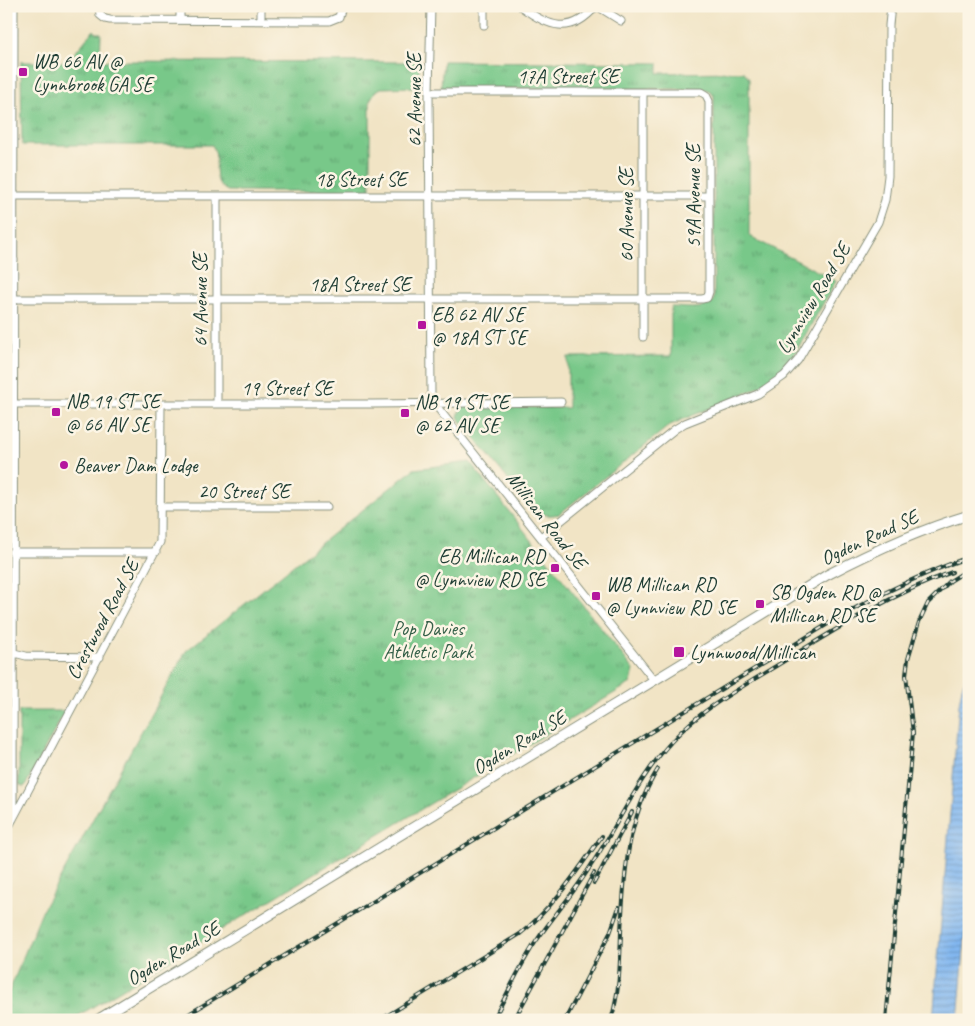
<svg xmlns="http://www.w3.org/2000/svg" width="975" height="1026" font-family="Caveat,sans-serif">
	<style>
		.park { fill: url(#park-tufts); stroke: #4c825e }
		.water { fill: url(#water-rules); stroke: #507a92 }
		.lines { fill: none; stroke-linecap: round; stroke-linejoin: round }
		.minor-casing { stroke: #88907c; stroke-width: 9 }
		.tertiary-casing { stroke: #88907c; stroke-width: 11 }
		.minor { stroke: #fff; stroke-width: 7 }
		.tertiary { stroke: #fff; stroke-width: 9 }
		.rail-casing { stroke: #1f3d34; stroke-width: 4 }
		.rail { stroke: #fcf5e5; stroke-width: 2; stroke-dasharray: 5.5; stroke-linecap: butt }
		.poi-dot { fill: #b5179e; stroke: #fcf5e5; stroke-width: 2 }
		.labels { text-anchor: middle; stroke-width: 5; stroke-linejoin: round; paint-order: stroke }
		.poi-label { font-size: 20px; fill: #1f3d34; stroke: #fcf5e5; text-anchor: start }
		.street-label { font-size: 20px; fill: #1f3d34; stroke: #fcf5e5 }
		.park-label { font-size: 20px; fill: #356049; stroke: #fcf5e5 }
	</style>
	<defs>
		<pattern id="park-tufts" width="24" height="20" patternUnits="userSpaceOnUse" patternTransform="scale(1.25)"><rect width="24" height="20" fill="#78c889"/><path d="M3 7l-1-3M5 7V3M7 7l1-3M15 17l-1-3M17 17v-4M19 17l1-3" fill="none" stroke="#62a471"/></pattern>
		<pattern id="water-rules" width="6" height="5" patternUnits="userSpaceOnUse" patternTransform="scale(1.25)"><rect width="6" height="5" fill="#82b7f0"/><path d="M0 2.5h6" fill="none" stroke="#6a96c3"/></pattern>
	</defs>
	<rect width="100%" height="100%" fill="#fcf5e5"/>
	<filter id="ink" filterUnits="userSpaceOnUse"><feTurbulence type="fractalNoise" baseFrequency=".02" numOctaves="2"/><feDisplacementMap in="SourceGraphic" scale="10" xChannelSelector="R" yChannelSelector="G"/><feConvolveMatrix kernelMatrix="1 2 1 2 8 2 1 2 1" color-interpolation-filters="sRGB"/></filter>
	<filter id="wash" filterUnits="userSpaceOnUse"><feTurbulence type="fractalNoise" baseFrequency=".0096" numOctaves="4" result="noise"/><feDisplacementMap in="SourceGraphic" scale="20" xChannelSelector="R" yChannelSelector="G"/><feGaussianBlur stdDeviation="1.12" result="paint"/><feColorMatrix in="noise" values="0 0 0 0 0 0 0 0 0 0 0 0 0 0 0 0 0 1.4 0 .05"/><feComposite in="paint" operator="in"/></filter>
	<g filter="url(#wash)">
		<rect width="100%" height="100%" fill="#f1e4c5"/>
		<path class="park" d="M94,30L96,33H101L100,61L419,62V87L381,88L375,92L370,100V191H228C208,182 222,160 212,145H22L21,62H67Z
			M443,61L658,63V73L744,72L749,79V236L836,281L793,357L776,376L755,389L670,425L559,514C546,517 540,514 530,507L461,421L458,417L461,407L568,408V357L671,356V307C684,307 706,312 714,299V96L710,91L705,89L444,88L441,86Z
			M6,260H13V332H6Z
			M470,462L634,670L631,683L71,1020H6V999L42,911L186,651L414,469Z
			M19,711H65L25,786L23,787L19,784Z"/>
		<path class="water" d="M969,670V891L958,1020H933L959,704L962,687Z"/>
	</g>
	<g filter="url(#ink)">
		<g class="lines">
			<defs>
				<path id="minor" d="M99,6L100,15L105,19L110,20L329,21L339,17L342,6
					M261,6V19
					M431,6L429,92L431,394L434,403L441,412L654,680
					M520,6C548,27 571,36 596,6
					M597,6L621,21
					M180,19V6
					M484,25V6
					M13,196H709
					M217,196V404
					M13,299H702L707,298L709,292V101L706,95L701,92H429
					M643,337V92
					M13,404H373L561,402
					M160,507H327
					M541,537L675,429L685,423L758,394L784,376L798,360L878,222L885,200L888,176L889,25L891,6
					M12,552H156
					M6,651L26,656L100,657
					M13,819L14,6
					M6,832L160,542L161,404"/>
				<path id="tertiary" d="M6,260H13
					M97,1020L827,575C873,551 919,530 969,515"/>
			</defs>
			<use href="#minor" class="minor-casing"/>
			<use href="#tertiary" class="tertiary-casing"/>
			<use href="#minor" class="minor"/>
			<use href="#tertiary" class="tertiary"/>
			<defs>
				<path id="rail" d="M594,883L632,812
					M179,1020L841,616C882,593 924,573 969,557
					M380,1020L520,934C554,907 577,871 602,836
					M493,1020C508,993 520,965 537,940C554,915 574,893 590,867C618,825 638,778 672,741C698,711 742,687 776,666C833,631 889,595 952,572
					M514,1020L594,873
					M565,1020L610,933L619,907
					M611,1020C620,991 620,962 621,932C624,874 627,819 658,769
					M886,1020L913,733L906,675L908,659L919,622L928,603L950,581L969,569"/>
			</defs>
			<use href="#rail" class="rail-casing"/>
			<use href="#rail" class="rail"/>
		</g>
	</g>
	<g class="poi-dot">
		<rect x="18" y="67" width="10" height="10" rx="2.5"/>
		<rect x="417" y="320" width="10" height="10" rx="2.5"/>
		<rect x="51" y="407" width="10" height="10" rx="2.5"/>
		<rect x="400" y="408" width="10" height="10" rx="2.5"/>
		<circle cx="64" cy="465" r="5"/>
		<rect x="550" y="563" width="10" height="10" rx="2.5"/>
		<rect x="591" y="591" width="10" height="10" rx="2.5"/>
		<rect x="755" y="599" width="10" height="10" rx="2.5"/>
		<rect x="673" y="646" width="12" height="12" rx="2.5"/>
	</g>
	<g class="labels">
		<g class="poi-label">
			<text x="33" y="68">WB 66 AV @<tspan x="33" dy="23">Lynnbrook GA SE</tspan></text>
			<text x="432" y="321">EB 62 AV SE<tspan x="432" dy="23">@ 18A ST SE</tspan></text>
			<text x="66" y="408">NB 19 ST SE<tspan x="66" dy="23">@ 66 AV SE</tspan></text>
			<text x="415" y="409">NB 19 ST SE<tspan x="415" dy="23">@ 62 AV SE</tspan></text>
			<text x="74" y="472">Beaver Dam Lodge</text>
			<text x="545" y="563" text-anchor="end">EB Millican RD<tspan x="545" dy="23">@ Lynnview RD SE</tspan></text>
			<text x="606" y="591">WB Millican RD<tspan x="606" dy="23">@ Lynnview RD SE</tspan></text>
			<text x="770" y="599">SB Ogden RD @<tspan x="770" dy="23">Millican RD SE</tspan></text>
			<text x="690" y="659">Lynnwood/Millican</text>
		</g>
		<g class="street-label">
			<text x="568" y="83">17A Street SE</text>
			<text transform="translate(414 100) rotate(-90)" y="7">62 Avenue SE</text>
			<text x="361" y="186">18 Street SE</text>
			<text transform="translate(693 196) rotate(-90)" y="7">59A Avenue SE</text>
			<text transform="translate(626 215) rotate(-90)" y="7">60 Avenue SE</text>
			<text x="360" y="291">18A Street SE</text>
			<text transform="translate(813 298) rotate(-59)" y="7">Lynnview Road SE</text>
			<text transform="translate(200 300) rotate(-90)" y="7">64 Avenue SE</text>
			<text x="287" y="395">19 Street SE</text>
			<text x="244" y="498">20 Street SE</text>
			<text transform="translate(547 520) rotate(52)" y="7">Millican Road SE</text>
			<text transform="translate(869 537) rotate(-25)" y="7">Ogden Road SE</text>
			<text transform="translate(102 619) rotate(-62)" y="7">Crestwood Road SE</text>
			<text transform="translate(519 742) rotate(-31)" y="7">Ogden Road SE</text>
			<text transform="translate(173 953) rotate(-31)" y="7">Ogden Road SE</text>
		</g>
		<g class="park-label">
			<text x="428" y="635">Pop Davies<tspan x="428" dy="23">Athletic Park</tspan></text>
		</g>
	</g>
	<rect width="975" height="1026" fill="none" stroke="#fcf5e5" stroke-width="25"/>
</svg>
